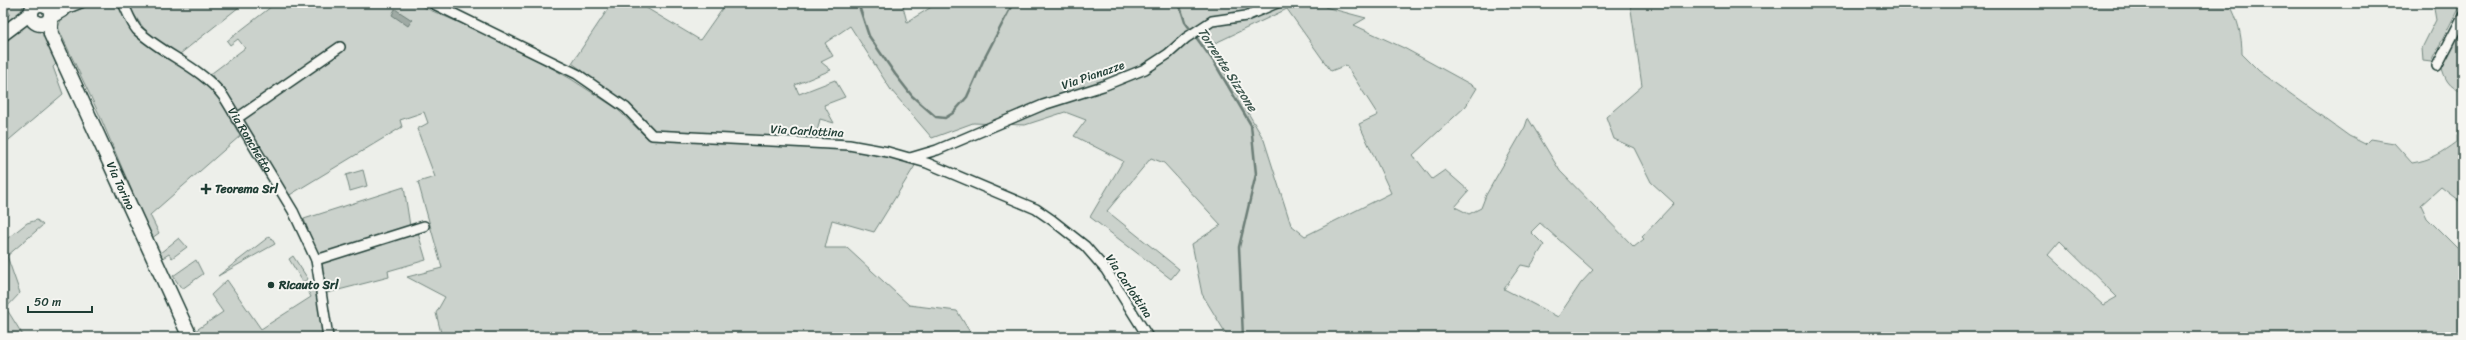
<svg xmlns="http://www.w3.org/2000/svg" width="2466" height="340" font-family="Sriracha,sans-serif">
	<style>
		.green { fill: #cbd2cc; stroke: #758880; fill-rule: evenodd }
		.water { fill: #9faaa4; stroke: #6c7e77 }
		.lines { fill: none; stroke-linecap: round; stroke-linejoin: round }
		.stream { stroke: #6c7e77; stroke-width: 2.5 }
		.street-casing { stroke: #1f3d34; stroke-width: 12 }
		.secondary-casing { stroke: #1f3d34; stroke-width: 16 }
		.primary-casing { stroke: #1f3d34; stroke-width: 17 }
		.street { stroke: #f6f6f2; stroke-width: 9 }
		.secondary { stroke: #f6f6f2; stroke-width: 13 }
		.primary { stroke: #f6f6f2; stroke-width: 14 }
		.poi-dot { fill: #1f3d34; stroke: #f6f6f2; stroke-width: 1.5 }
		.labels { text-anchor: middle; stroke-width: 4; stroke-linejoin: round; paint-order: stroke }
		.street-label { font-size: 12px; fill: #1f3d34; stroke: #f6f6f2 }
		.poi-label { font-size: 12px; font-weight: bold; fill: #1f3d34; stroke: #f6f6f2; text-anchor: start }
		.water-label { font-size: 13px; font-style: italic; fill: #3f5850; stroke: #f6f6f2 }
	</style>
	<rect width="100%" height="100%" fill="#edefea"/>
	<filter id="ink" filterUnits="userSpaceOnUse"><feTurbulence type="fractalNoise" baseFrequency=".025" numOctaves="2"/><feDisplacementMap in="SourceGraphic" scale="8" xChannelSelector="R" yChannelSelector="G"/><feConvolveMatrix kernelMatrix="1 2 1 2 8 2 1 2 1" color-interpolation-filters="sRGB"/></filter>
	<g filter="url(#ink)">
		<path class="green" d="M10,3H24C22,14 12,21 3,28V19L10,14L5,7Z
			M94,3H119L131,31L166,58L199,76L220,99L240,136L150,215L159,233L152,238L99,114L58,28L62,17Z
			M127,3H244L180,54C154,46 141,26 127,3Z
			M276,3H414L513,46L571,79L616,108L644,135L649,137L861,150L916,164L874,232L832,220L825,248H847L909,305L957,311L973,337H442L436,313L445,297L407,277L442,268L418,182L435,177L417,129L428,123L424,112L400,120L402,127L288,196L240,119L332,48L237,113L213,77L212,73L245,48L238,39L230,45L227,41Z
			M612,3H638L700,40L726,3H902L907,22L938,3H1327L1325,7L1366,18L1354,25L1404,48L1477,88L1466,106L1413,155L1432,179L1445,170L1469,191L1455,207L1469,214L1481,208L1486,195L1525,127L1528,118L1560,171L1634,247L1644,239L1642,237L1674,203L1651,182L1634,148L1614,139L1606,117L1642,86L1630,3H2229C2238,19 2242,36 2242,54L2259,71L2349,136L2365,144L2370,139L2394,143L2412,163C2431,160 2442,153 2457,142V135L2463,122V204L2441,187L2421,205L2427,218L2463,254V337H1221L1225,332L1202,294L1192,244L1221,225L1164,163L1151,158L1107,211L1179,269L1171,279L1090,217L1123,161L1074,136L1086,120L1065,112L1025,125L973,123L932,138L891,90L850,26L825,43L833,56L821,62L831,70L795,85L799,94L835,80L845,97L824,105L834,123L820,119L817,132L843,138V143L655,131L632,108L572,63ZM1287,9L1331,71L1346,65L1378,115L1359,124L1391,193L1305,236L1291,225L1264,140L1209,46ZM1540,223L1593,270L1581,283L1558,317L1504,289L1521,265L1530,267L1544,245L1531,232ZM2060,241L2117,297L2103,305L2048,255Z
			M2433,3H2461L2431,62L2423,61L2422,48L2436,20Z
			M2463,16V92C2448,87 2445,79 2441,65Z
			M28,24C46,27 50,49 56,64L53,67L63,94L3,145V40Z
			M363,170L367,186L350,191L346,175Z
			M404,187L410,226L317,255L304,219Z
			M37,220L43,225L7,256L20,293L6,308L24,337H3V242L27,223Z
			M418,233L426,260L388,271L389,277L327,293L321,261Z
			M270,236L275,244L218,276Z
			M179,238L187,247L172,258L169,254L161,259L160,253Z
			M293,256L308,279L303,282L289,259Z
			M196,260L203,274L182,289L173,276Z
			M227,280L261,329L311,297L306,287L316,283L325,337H197L195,331L223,312L211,295Z"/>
		<path class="water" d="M395,9L412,20L408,26L392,15Z"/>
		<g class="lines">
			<path class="stream" d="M858,3L869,36L895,74L912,96L936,117L945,118L953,113L967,97L983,61L1013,3
				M1179,3L1185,22L1214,62L1251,125L1256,174L1239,247L1243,337"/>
			<defs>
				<g id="street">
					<path id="s1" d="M123,3C127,11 131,23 137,30C165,56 200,66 224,97L293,211L316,260L328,337"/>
					<path d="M432,3L577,74L626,108L652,135L849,145L888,152L927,163L1036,209L1052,220L1085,246L1106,270L1148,337"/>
					<path d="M63,10L81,3"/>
					<path d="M2437,66L2463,16"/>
					<path d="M236,119L340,47"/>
					<path d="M910,158L937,150L1043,105L1103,86L1145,69L1168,54L1186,38L1212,21L1246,16L1277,3"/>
					<path d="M316,260L424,226"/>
				</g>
				<path id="secondary" d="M51,17L63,10
					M3,34L31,13"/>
				<g id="primary">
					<circle cx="41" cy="14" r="10"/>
					<path id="s2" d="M50,21L51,34L190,337"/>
				</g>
			</defs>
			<use href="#street" class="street-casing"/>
			<use href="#secondary" class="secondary-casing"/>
			<use href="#primary" class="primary-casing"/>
			<use href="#street" class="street"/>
			<use href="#secondary" class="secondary"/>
			<use href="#primary" class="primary"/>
		</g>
	</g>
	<g class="poi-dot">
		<path d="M204 183h4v4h4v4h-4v4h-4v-4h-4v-4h4z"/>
		<circle cx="271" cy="285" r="4"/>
	</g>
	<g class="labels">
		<g class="street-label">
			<text transform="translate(1093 75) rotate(-19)" y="4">Via Pianazze</text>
			<text transform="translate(807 131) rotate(3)" y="4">Via Carlottina</text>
			<text dy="4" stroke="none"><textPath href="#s1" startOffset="191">Via Ronchetto</textPath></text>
			<text dy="4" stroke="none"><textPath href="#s2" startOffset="180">Via Torino</textPath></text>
			<text transform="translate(1129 286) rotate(56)" y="4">Via Carlottina</text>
		</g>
		<g class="poi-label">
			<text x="215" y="193">Teorema Srl</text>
			<text x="279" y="289">Ricauto Srl</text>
		</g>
		<g class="water-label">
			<text transform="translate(1228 69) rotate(57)" y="5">Torrente Sizzone</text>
		</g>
	</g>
	<rect width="2466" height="340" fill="none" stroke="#f6f6f2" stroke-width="16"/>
	<rect x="8" y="8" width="2450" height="324" fill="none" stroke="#1f3d34" stroke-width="1.5" filter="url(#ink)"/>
	<path d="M28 306v6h64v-6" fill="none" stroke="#1f3d34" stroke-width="2"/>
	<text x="34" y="306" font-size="12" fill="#1f3d34" stroke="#f6f6f2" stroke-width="3" paint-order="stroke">50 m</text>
</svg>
